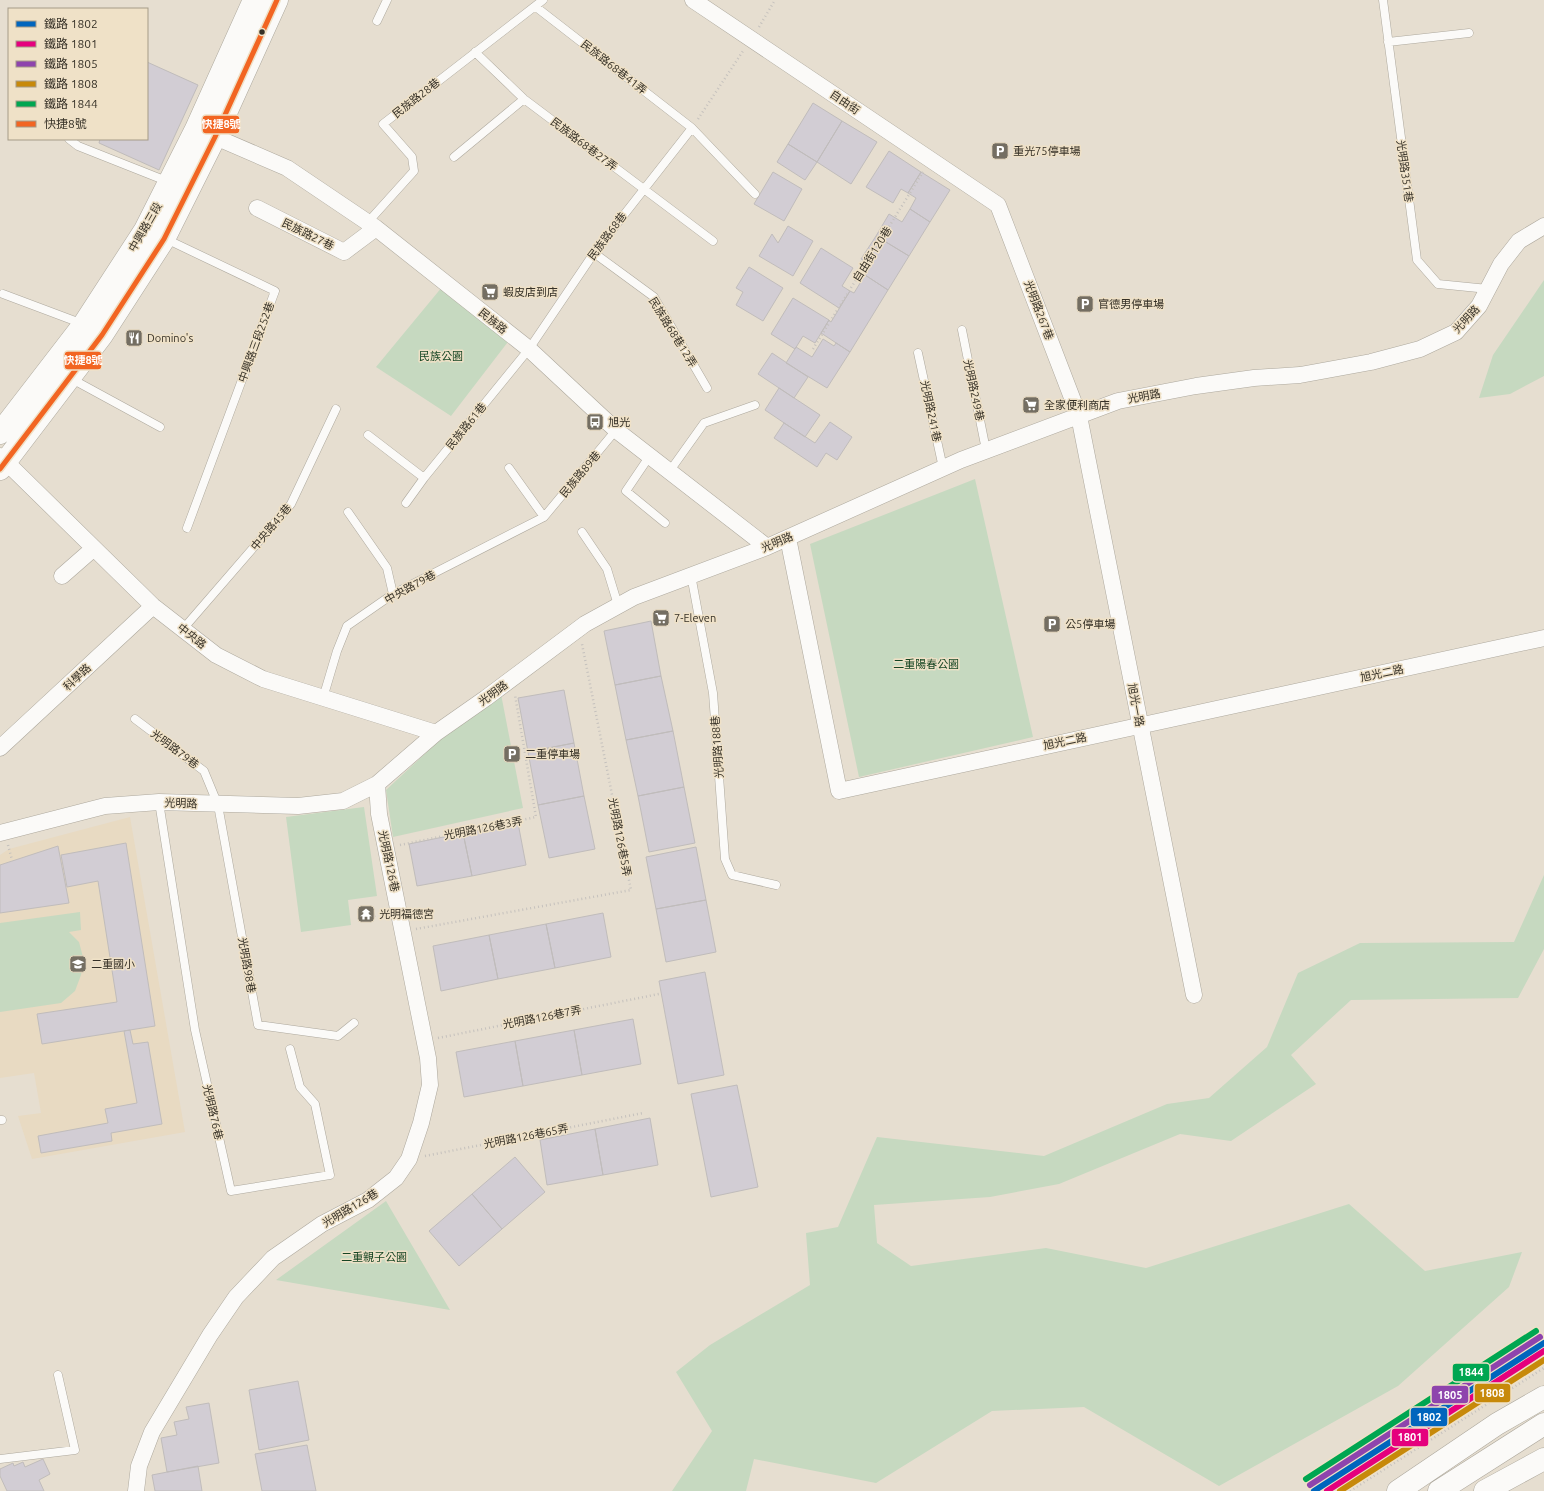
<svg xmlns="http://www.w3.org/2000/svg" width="1544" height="1491" font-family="Ubuntu,'Noto Sans TC',sans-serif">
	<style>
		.built { fill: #e8dac2 }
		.green { fill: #c6d9c0 }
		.building { fill: #d2cdd4; stroke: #c0bcbb }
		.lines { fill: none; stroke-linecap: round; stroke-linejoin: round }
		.lane-casing { stroke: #ada89d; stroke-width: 9 }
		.street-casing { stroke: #ada89d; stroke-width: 17 }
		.secondary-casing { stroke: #ada89d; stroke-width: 23 }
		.highway-casing { stroke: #ada89d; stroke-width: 23 }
		.path { stroke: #c5c1bd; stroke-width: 2.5; stroke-dasharray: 1 3; stroke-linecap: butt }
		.lane { stroke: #fbfaf8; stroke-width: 8 }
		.street { stroke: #fbfaf8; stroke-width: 16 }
		.secondary { stroke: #fbfaf8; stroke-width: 22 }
		.highway { stroke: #fbfaf8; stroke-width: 22 }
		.bus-1-casing { stroke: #efe1c7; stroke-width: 8 }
		.bus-1 { stroke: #f26522; stroke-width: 5 }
		.rail-1-casing { stroke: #efe1c7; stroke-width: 9 }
		.rail-2-casing { stroke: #efe1c7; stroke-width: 9 }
		.rail-3-casing { stroke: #efe1c7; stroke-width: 9 }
		.rail-4-casing { stroke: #efe1c7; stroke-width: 9 }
		.rail-5-casing { stroke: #efe1c7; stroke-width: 9 }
		.rail-1 { stroke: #0065bd; stroke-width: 6 }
		.rail-2 { stroke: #e5007d; stroke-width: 6 }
		.rail-3 { stroke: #8e44ad; stroke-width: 6 }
		.rail-4 { stroke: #c7890a; stroke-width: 6 }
		.rail-5 { stroke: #00a651; stroke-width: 6 }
		.bus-dot { fill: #363127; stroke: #efe1c7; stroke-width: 1.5 }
		.labels { text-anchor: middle; stroke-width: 3; stroke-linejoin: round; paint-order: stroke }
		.street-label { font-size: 11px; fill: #363127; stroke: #efe1c7 }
		.poi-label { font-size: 11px; fill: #363127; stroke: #efe1c7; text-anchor: start }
		.park-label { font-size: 11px; fill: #154523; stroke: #efe1c7 }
		.line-badge { stroke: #efe1c7; stroke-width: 1.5 }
		.badge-label { font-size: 11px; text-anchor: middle; font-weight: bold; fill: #fff }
	</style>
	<rect width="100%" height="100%" fill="#e6ded0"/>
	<path class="built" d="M130,817L185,1132L32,1159L18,1116L41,1113L34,1073L0,1078V855L9,849Z"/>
	<path class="green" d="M1544,280V376L1510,394L1479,398L1493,355Z
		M447,281L514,334L451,416L376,367Z
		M975,479L1033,737L859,777L810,544Z
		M501,694L523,808L393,837L386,790L444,736Z
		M364,807L377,896L348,900L351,925L301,932L286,817Z
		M1544,875V949L1518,998L1351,1000L1291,1055L1316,1084L1231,1141L1180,1134L1059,1184L990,1197L874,1205L877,1243L911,1266L1046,1248L1146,1268L1349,1204L1425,1271L1522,1252L1509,1287L1398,1386L1219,1486L1084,1407L992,1411L876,1483L754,1459L746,1491H672L712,1431L676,1372L710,1345L810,1285L806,1233L838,1227L877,1137L1044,1156L1167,1104L1209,1098L1267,1047L1298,973L1360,943L1514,942Z
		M80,912L81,930L69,932L79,942L84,961L81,975L75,991L61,1003L0,1012V923Z
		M386,1201L450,1310L276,1280Z"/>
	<path class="building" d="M147,62L198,85L159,170L99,143L100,139H147Z
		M813,103L842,121L817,162L788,144Z
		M842,121L877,142L851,184L817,162Z
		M788,144L817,162L805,180L777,162Z
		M889,151L921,172L908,193L901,189L893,203L866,187Z
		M773,172L802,189L784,221L754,204Z
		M921,172L950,190L930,222L910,209L916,198L908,193Z
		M910,209L930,222L909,256L876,236L889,214L902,222Z
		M788,226L813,241L793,276L759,256L772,234L778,243Z
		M876,236L909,256L888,290L865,275L871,265L861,259Z
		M821,248L853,268L842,286L850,291L839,308L800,283Z
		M749,267L783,288L763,321L736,305L743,292L736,288Z
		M865,275L888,290L850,352L821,333L829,320L831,322L850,291L854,293Z
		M793,298L829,320L815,343L803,336L795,349L771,334Z
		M823,339L834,346L836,343L850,352L827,388L786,363L796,347L812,357Z
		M772,353L808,377L794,398L758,374Z
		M779,388L820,415L805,437L765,410Z
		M830,422L852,437L837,460L826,453L817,467L774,438L784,423L815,443Z
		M651,621L661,676L615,685L604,631Z
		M661,676L673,731L626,740L615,685Z
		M564,690L574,743L528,752L518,698Z
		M673,731L684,787L638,796L626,740Z
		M574,743L584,796L538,805L528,752Z
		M684,787L695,843L649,852L638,796Z
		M584,796L595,849L549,858L538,805Z
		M518,823L526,865L472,876L463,833Z
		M463,833L472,876L417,886L409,844Z
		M126,843L155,1026L42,1044L37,1014L117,1002L98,881L67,887L61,855Z
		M58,846L69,903L0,913V865Z
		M696,847L706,900L656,909L646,857Z
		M706,900L716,952L666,962L656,909Z
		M373,908L375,917L359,920L358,911Z
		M603,913L611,957L555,968L546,924Z
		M546,924L555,968L498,979L489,935Z
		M489,935L498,979L441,991L433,946Z
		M705,972L724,1075L678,1084L659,981Z
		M633,1019L641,1064L582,1075L574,1030Z
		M130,1030L133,1044L148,1042L162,1124L111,1133L112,1141L41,1153L38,1136L108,1123L105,1109L137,1103L124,1031Z
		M574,1030L582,1075L523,1086L515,1041Z
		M515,1041L523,1086L464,1097L456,1052Z
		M737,1085L758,1187L711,1197L691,1094Z
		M650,1118L658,1165L603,1175L595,1129Z
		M595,1129L603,1175L547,1185L540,1140Z
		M515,1157L545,1192L502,1229L472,1194Z
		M472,1194L502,1229L459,1266L429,1231Z
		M298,1381L309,1440L259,1450L249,1390Z
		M209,1403L219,1463L167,1472L161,1438L177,1435L174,1422L189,1419L186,1407Z
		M307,1445L316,1491H262L255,1454Z
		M43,1459L50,1474L39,1480L44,1491H7L0,1476V1469L13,1463L14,1466L23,1462L25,1467Z
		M198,1466L202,1491H155L152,1475Z"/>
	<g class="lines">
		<defs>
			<path id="lane" d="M1383,0L1417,260L1438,284L1488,289
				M536,7L692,128L755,194
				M377,21L387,0
				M1388,42L1469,33
				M475,52L524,99L713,241
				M69,139L78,146L169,182
				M454,157L524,99
				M368,222L414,171L412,157L383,124L543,0
				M166,239L275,291L187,528
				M594,253L654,297L707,388
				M3,294L83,324
				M962,330L986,450
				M918,353L943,468
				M70,378L160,427
				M368,435L424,478
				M649,457L626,491L665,523
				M509,468L544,517
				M669,472L704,423L755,405
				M406,503L424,478L529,349L594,253L692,128
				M348,512L387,568L393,594
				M582,532L607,569L618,605
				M691,575L713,693L725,859L732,875L776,885
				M183,629L291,504L336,409
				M323,698L337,651L347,626L393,594L544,517L616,430
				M135,719L204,771L218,805L258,1025L338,1036L354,1023
				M159,802L195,1030L231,1191L330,1175L315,1104L300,1087L290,1049
				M0,1120H2
				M0,1459L75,1450L58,1375"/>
			<path id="street" d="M693,0L998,205L1079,416L1194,995
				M206,133L287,168L376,228L529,349L616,430L767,547
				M257,208L344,252L376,228
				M0,456L153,606L216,655L263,679L436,733
				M788,538L839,791L1544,638
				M62,576L94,548
				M0,748L153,606
				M0,833L105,806L159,802L298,806L343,801L377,784L436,733L486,698L585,624L634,597L767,547L961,460L1118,401L1196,386L1254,378L1300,375L1371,362L1420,349L1456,332L1479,306L1501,264L1519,241L1544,226
				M136,1491L139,1466L152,1432L210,1335L236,1297L273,1258L322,1224L368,1200L396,1178L409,1159L421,1123L430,1085L428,1058L379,814L377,784"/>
			<path id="secondary" d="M0,433L84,324L145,230L196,129L254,0
				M0,469L102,335L164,239L215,137L277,0"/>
			<path id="highway" d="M1398,1491L1497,1424L1544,1397
				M1439,1491L1544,1424
				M1485,1491L1544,1459"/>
		</defs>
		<use href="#lane" class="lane-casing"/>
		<use href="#street" class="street-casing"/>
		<use href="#secondary" class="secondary-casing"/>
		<use href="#highway" class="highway-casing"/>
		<path class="path" d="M759,27L775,0
			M698,119L743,51
			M813,349L923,172
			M8,845L12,860
			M400,845L536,817L515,695
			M416,929L631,890L582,644
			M438,1038L659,994
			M425,1156L643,1113
			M1350,1491L1544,1368"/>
		<use href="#lane" class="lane"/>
		<use href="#street" class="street"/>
		<use href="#secondary" class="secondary"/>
		<use href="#highway" class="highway"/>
		<defs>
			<path id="bus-1" d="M0,469L102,335L164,239L215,137L277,0"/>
		</defs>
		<use href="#bus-1" class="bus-1-casing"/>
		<use href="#bus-1" class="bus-1"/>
		<defs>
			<path id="rail-1" d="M1314,1491L1544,1343"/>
			<path id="rail-2" d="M1327,1491L1544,1351"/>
			<path id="rail-3" d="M1310,1485L1540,1337"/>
			<path id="rail-4" d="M1340,1491L1544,1360"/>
			<path id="rail-5" d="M1306,1479L1536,1331"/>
		</defs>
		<use href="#rail-1" class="rail-1-casing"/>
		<use href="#rail-2" class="rail-2-casing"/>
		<use href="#rail-3" class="rail-3-casing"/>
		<use href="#rail-4" class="rail-4-casing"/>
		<use href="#rail-5" class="rail-5-casing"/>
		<use href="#rail-1" class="rail-1"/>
		<use href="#rail-2" class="rail-2"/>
		<use href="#rail-3" class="rail-3"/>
		<use href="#rail-4" class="rail-4"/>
		<use href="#rail-5" class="rail-5"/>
	</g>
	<defs>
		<symbol id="parking-square" viewBox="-11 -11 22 22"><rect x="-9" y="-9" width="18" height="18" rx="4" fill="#746e62" stroke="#efe1c7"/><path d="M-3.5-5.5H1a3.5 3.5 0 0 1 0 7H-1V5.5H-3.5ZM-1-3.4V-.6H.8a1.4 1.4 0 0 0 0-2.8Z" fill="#fff"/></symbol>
		<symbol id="supermarket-square" viewBox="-11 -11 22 22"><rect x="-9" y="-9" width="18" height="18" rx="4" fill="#746e62" stroke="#efe1c7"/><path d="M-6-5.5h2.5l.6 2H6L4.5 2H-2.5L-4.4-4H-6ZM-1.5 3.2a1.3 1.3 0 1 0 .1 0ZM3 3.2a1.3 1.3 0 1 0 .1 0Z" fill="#fff"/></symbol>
		<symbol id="restaurant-square" viewBox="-11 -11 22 22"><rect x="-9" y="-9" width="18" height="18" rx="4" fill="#746e62" stroke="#efe1c7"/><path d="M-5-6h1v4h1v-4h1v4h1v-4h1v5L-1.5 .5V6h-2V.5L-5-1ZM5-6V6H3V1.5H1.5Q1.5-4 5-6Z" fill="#fff"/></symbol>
		<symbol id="bus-square" viewBox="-11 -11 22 22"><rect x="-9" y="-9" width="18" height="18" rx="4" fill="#746e62" stroke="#efe1c7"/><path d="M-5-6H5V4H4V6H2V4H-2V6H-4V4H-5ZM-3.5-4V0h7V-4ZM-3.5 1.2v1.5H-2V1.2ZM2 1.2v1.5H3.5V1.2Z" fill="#fff"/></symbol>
		<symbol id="temple-square" viewBox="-11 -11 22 22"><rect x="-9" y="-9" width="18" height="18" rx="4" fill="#746e62" stroke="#efe1c7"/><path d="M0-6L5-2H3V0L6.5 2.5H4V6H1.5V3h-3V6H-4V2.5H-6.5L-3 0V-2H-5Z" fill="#fff"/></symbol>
		<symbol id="school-square" viewBox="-11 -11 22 22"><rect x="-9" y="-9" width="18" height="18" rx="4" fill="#746e62" stroke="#efe1c7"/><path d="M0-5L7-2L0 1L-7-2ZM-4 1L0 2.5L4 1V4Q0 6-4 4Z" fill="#fff"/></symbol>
	</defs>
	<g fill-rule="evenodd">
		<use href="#parking-square" x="990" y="141" width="20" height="20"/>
		<use href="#supermarket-square" x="480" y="282" width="20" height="20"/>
		<use href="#parking-square" x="1075" y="294" width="20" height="20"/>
		<use href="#restaurant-square" x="124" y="328" width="20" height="20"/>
		<use href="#supermarket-square" x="1021" y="395" width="20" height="20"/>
		<use href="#bus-square" x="585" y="412" width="20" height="20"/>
		<use href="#supermarket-square" x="651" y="608" width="20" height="20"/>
		<use href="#parking-square" x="1042" y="614" width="20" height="20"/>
		<use href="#parking-square" x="502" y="744" width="20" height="20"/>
		<use href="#temple-square" x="356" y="904" width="20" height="20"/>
		<use href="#school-square" x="68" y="954" width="20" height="20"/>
	</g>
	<circle class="bus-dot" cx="262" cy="32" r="3.5"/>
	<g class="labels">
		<g class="street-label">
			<text transform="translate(614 67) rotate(38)" y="4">民族路68巷41弄</text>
			<text transform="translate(416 98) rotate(-38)" y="4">民族路28巷</text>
			<text transform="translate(845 102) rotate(34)" y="4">自由街</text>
			<text transform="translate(584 144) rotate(37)" y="4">民族路68巷27弄</text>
			<text transform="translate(1405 171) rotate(82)" y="4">光明路351巷</text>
			<text transform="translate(145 227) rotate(-60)" y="4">中興路三段</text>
			<text transform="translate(308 234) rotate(26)" y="4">民族路27巷</text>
			<text transform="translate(607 236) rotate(-53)" y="4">民族路68巷</text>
			<text transform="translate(872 254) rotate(-58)" y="4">自由街120巷</text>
			<text transform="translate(1039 310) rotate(69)" y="4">光明路267巷</text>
			<text transform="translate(1466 319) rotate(-47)" y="4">光明路</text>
			<text transform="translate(493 321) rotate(39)" y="4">民族路</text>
			<text transform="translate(673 332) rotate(58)" y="4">民族路68巷12弄</text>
			<text transform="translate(256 342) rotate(-70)" y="4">中興路三段252巷</text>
			<text transform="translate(974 390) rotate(78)" y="4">光明路249巷</text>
			<text transform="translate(1144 396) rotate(-11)" y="4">光明路</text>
			<text transform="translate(931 411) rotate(78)" y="4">光明路241巷</text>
			<text transform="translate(466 426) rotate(-51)" y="4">民族路61巷</text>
			<text transform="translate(580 474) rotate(-50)" y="4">民族路89巷</text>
			<text transform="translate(271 527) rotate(-50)" y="4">中央路45巷</text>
			<text transform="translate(777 542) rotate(-23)" y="4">光明路</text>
			<text transform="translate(410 587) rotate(-29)" y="4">中央路79巷</text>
			<text transform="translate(192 636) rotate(38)" y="4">中央路</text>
			<text transform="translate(1382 673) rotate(-12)" y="4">旭光二路</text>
			<text transform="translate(77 677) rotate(-43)" y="4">科學路</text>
			<text transform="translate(493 693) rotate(-36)" y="4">光明路</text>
			<text transform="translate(1136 705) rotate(79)" y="4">旭光一路</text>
			<text transform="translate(1065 741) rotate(-12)" y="4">旭光二路</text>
			<text transform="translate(717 747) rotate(-94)" y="4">光明路188巷</text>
			<text transform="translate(175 749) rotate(37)" y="4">光明路79巷</text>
			<text transform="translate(181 803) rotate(2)" y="4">光明路</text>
			<text transform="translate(483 828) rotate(-11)" y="4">光明路126巷3弄</text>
			<text transform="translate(620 837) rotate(79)" y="4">光明路126巷5弄</text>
			<text transform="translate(389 861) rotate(78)" y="4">光明路126巷</text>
			<text transform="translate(247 965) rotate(80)" y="4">光明路98巷</text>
			<text transform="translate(542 1017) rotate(-11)" y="4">光明路126巷7弄</text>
			<text transform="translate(213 1112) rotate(77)" y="4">光明路76巷</text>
			<text transform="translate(526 1136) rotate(-11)" y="4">光明路126巷65弄</text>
			<text transform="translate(350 1208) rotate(-31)" y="4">光明路126巷</text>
		</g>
		<g class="poi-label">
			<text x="1013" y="155">重光75停車場</text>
			<text x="503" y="296">蝦皮店到店</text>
			<text x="1098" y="308">官德男停車場</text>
			<text x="147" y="342">Domino's</text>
			<text x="1044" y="409">全家便利商店</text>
			<text x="608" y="426">旭光</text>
			<text x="674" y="622">7-Eleven</text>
			<text x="1065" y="628">公5停車場</text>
			<text x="525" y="758">二重停車場</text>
			<text x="379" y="918">光明福德宮</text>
			<text x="91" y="968">二重國小</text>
		</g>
		<g class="park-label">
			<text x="441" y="360">民族公園</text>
			<text x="926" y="668">二重陽春公園</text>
			<text x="374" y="1261">二重親子公園</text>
		</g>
	</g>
	<g class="line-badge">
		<rect x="202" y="115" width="38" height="19" rx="4" fill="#f26522"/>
		<rect x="64" y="351" width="38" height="19" rx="4" fill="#f26522"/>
		<rect x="1452" y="1363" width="38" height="19" rx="4" fill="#00a651"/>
		<rect x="1474" y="1383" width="37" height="20" rx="4" fill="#c7890a"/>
		<rect x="1431" y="1385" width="38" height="19" rx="4" fill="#8e44ad"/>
		<rect x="1410" y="1407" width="38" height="20" rx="4" fill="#0065bd"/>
		<rect x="1391" y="1428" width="38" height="19" rx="4" fill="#e5007d"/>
	</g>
	<g class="badge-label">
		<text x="221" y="128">快捷8號</text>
		<text x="83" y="364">快捷8號</text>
		<text x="1471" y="1376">1844</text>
		<text x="1492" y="1397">1808</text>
		<text x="1450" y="1399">1805</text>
		<text x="1429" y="1421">1802</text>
		<text x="1410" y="1441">1801</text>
	</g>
	<rect x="8" y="8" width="140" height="132" fill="#efe1c7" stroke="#a59b87"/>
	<rect x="16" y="21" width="20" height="6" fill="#0065bd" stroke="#a59b87"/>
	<text x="44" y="28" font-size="12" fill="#363127">鐵路 1802</text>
	<rect x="16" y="41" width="20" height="6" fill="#e5007d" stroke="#a59b87"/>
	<text x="44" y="48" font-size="12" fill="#363127">鐵路 1801</text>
	<rect x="16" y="61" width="20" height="6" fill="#8e44ad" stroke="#a59b87"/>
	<text x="44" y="68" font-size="12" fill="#363127">鐵路 1805</text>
	<rect x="16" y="81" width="20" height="6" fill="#c7890a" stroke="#a59b87"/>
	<text x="44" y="88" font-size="12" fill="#363127">鐵路 1808</text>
	<rect x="16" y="101" width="20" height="6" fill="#00a651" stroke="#a59b87"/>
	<text x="44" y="108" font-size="12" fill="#363127">鐵路 1844</text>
	<rect x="16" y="121" width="20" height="6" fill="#f26522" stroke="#a59b87"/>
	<text x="44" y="128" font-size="12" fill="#363127">快捷8號</text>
</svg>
